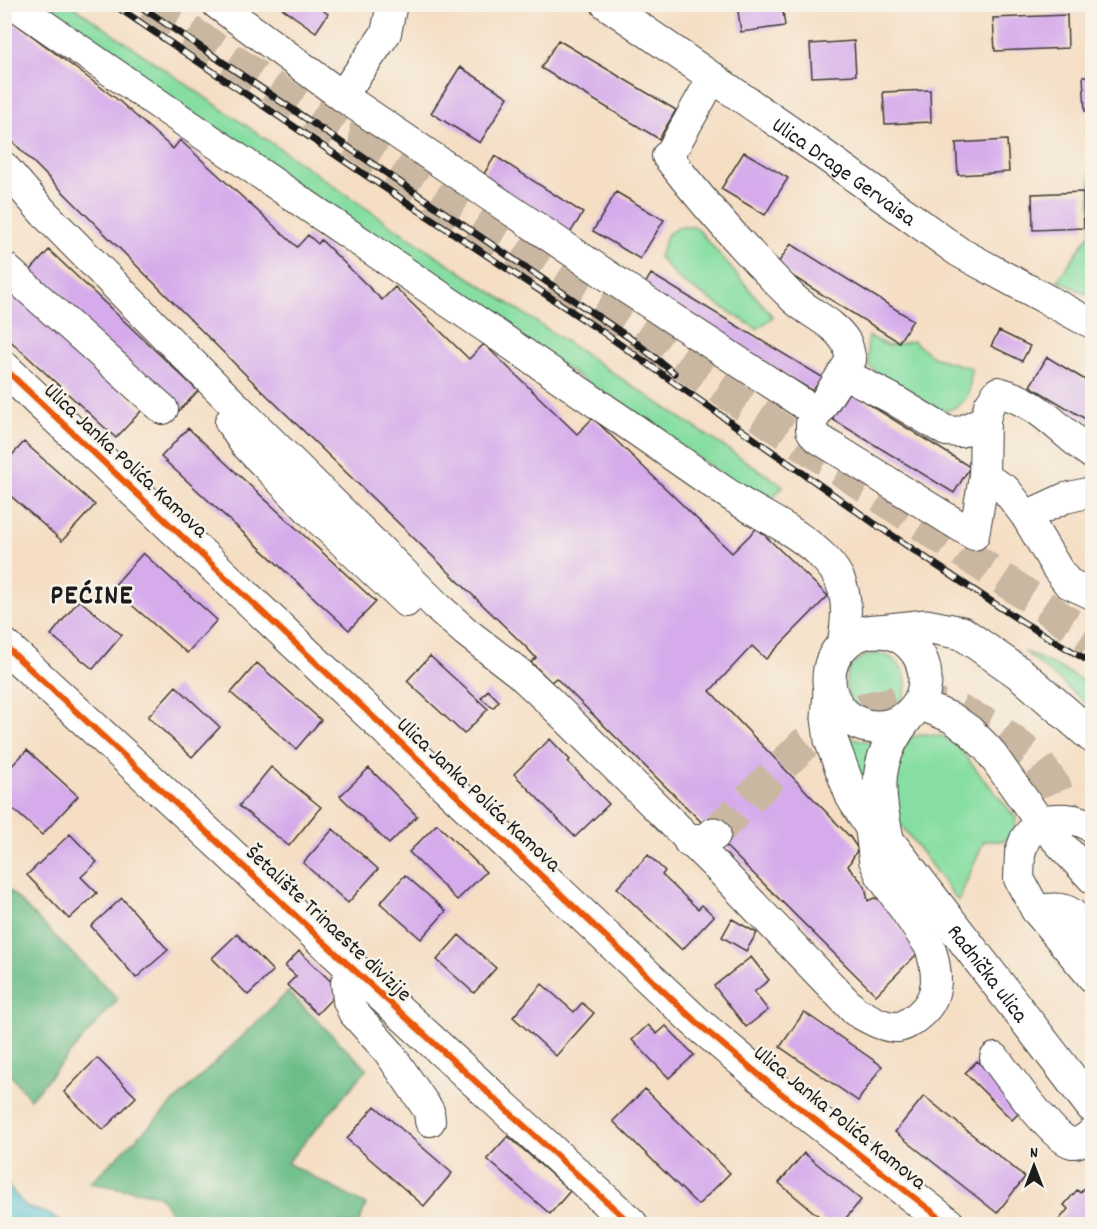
<svg xmlns="http://www.w3.org/2000/svg" width="1097" height="1229" font-family="Dekko,sans-serif">
	<style>
		.green { fill: #86dea3; stroke: #517d60; stroke-width: 1.5 }
		.forest { fill: #6cbd89; stroke: #446c52; stroke-width: 1.5 }
		.water { fill: #59c3d4; stroke: #3a7078; stroke-width: 1.5 }
		.building { fill: #d5abeb }
		.lines { fill: none; stroke-linecap: round; stroke-linejoin: round }
		.minor-tunnel { stroke: #cab7a2; stroke-width: 30; stroke-dasharray: 30 15; stroke-linecap: butt }
		.highway-tunnel { stroke: #cab7a2; stroke-width: 33; stroke-dasharray: 33 16; stroke-linecap: butt }
		.minor-casing { stroke: #3d3935; stroke-width: 32 }
		.major-casing { stroke: #3d3935; stroke-width: 35 }
		.highway-casing { stroke: #3d3935; stroke-width: 35 }
		.minor { stroke: #fff; stroke-width: 30 }
		.major { stroke: #fff; stroke-width: 33 }
		.highway { stroke: #fff; stroke-width: 33 }
		.rail-casing { stroke: #1c1c1c; stroke-width: 7 }
		.rail { stroke: #f7f3e8; stroke-width: 4.5; stroke-dasharray: 14; stroke-linecap: butt }
		.cycleway-casing { stroke: #f7f3e8; stroke-width: 10 }
		.cycleway { stroke: #e8590c; stroke-width: 6 }
		.labels { text-anchor: middle; stroke-width: 5; stroke-linejoin: round; paint-order: stroke }
		.street-label { font-size: 22px; fill: #1c1c1c; stroke: #f7f3e8 }
		.district-label { font-size: 28px; font-weight: bold; letter-spacing: 1.5px; fill: #1c1c1c; stroke: #f7f3e8 }
	</style>
	<rect width="100%" height="100%" fill="#f7f3e8"/>
	<filter id="ink" filterUnits="userSpaceOnUse"><feTurbulence type="fractalNoise" baseFrequency=".0167" numOctaves="2"/><feDisplacementMap in="SourceGraphic" scale="12" xChannelSelector="R" yChannelSelector="G"/><feConvolveMatrix kernelMatrix="1 2 1 2 8 2 1 2 1" color-interpolation-filters="sRGB"/></filter>
	<filter id="wash" filterUnits="userSpaceOnUse"><feTurbulence type="fractalNoise" baseFrequency=".008" numOctaves="4" result="noise"/><feDisplacementMap in="SourceGraphic" scale="24" xChannelSelector="R" yChannelSelector="G"/><feGaussianBlur stdDeviation="1.35" result="paint"/><feColorMatrix in="noise" values="0 0 0 0 0 0 0 0 0 0 0 0 0 0 0 0 0 1.4 0 .05"/><feComposite in="paint" operator="in"/></filter>
	<g filter="url(#wash)">
		<rect width="100%" height="100%" fill="#f5dec4"/>
		<path class="green" d="M33,5H71L392,226L783,486L767,505Z
			M1092,149V297L1058,280L1091,232L1090,150Z
			M679,227H696L773,317L757,329L679,280L659,257L668,234Z
			M869,336L888,346L913,341L935,358L971,368C970,394 970,404 942,412L893,387L869,366L867,344Z
			M1024,651L1058,667L1092,686V708Z
			M846 684a30 30 0 1 1 60 0a30 30 0 1 1-60 0Z
			M837,729L852,738L875,743L861,793Z
			M923,734L942,736L957,746L1016,818C1015,843 1005,841 984,841L958,901L890,810L895,771L909,738Z"/>
		<path class="forest" d="M4,885L118,999L30,1099L5,1068Z
			M288,992L367,1069L287,1163L366,1205L358,1224H178L159,1195L90,1183Z"/>
		<path class="water" d="M4,1181L26,1207L49,1214L62,1224H5Z"/>
		<g id="blocks">
			<path class="building" d="M276,4H314L328,14L316,32Z
				M442,4H459L455,12Z
				M737,4H782L785,26L741,32Z
				M4,15L118,100L173,149L180,140L297,247L308,235L318,244L321,240L382,300L395,287L469,359L484,344L577,434L593,418L732,553L757,528L828,596L766,659L752,646L710,691L850,837L858,849L848,866L865,886L868,901L874,898L882,900L917,954L876,995L556,678L551,682L531,662L536,658L527,648L251,380L4,133Z
				M1067,15L1068,48L995,51L993,18Z
				M558,40L676,110L659,139L541,68Z
				M854,41L856,75L812,77L810,44Z
				M460,67L508,97L480,143L431,113Z
				M1083,76H1092V110L1085,111Z
				M930,90L931,122L885,124L883,92Z
				M1007,140L1009,172L958,175L956,143Z
				M744,152L788,178L765,215L721,189Z
				M495,156L583,213L570,233L482,177Z
				M616,192L664,220L640,259L593,231Z
				M1083,192L1084,228L1033,230L1032,194Z
				M791,244L913,320L899,342L776,266Z
				M49,250L198,391L178,412L29,272Z
				M651,274L822,377L813,391L642,289Z
				M4,283L142,410L116,438L4,335Z
				M999,331L1030,346L1022,361L991,346Z
				M1047,357L1092,384V423L1030,386Z
				M849,392L970,467L954,493L832,419Z
				M188,428L376,602L349,630L161,457Z
				M24,442L95,505L62,541L4,490V464Z
				M143,553L217,620L187,653L112,588Z
				M79,600L122,635L93,669L51,635Z
				M430,656L488,709L464,734L407,681Z
				M257,663L321,720L296,749L231,693Z
				M176,686L220,727L192,757L148,717Z
				M488,690L499,701L493,708L481,698Z
				M550,739L570,760L568,762L609,804L575,837L514,774Z
				M27,750L78,796L42,835L4,801V774Z
				M271,767L321,807L289,846L239,806Z
				M369,768L417,816L389,844L340,796Z
				M437,824L486,872L457,900L409,852Z
				M333,829L378,869L348,903L303,863Z
				M70,834L97,862L81,877L97,893L69,919L27,875Z
				M648,855L665,871L662,875L698,909L702,905L714,916L682,950L617,888Z
				M405,875L446,911L421,939L380,903Z
				M122,898L168,950L136,978L91,926Z
				M732,919L757,933L746,951L722,937Z
				M237,934L273,971L248,995L212,958Z
				M459,935L496,968L474,993L437,960Z
				M299,951L340,990L317,1014L287,985L296,976L285,966Z
				M751,957L769,980L754,992L768,1010L746,1027L714,986Z
				M542,984L574,1012L582,1003L594,1013L556,1056L513,1017Z
				M804,1012L882,1066L858,1101L780,1047Z
				M648,1025L657,1034L666,1026L694,1055L669,1078L632,1040Z
				M97,1058L136,1097L103,1130L64,1092Z
				M977,1061L1025,1107L1012,1120L965,1073Z
				M645,1089L730,1173L698,1205L613,1121Z
				M924,1096L1025,1177L997,1213L895,1132Z
				M375,1106L452,1173L424,1206L347,1139Z
				M508,1136L570,1191L550,1214L487,1159Z
				M804,1153L861,1200L841,1224H828L779,1183Z
				M1087,1185L1092,1189V1224H1065L1059,1220L1068,1209L1064,1205L1077,1190L1080,1193Z"/>
		</g>
	</g>
	<g filter="url(#ink)">
		<use href="#blocks" fill-opacity="0" stroke="#3d3935" stroke-width="1.5"/>
		<g class="lines">
			<path class="minor-tunnel" d="M349,138L376,140"/>
			<path class="highway-tunnel" d="M149,4L1092,639
				M714,834L804,744L827,726L863,709L903,701L950,707L995,728L1033,757L1055,787L1089,879"/>
			<defs>
				<g id="minor">
					<path d="M14,4C211,142 411,275 608,411C653,441 697,474 742,503C772,521 803,535 827,561C850,585 848,616 842,647"/>
					<path d="M217,4L342,96L629,290L817,413"/>
					<path id="s1" d="M606,4L816,149L959,252L1081,318L1092,323"/>
					<path d="M713,77L670,154L667,156C706,207 748,253 793,298C810,314 834,322 846,342C849,347 849,354 851,360L811,423V430L816,437L974,535L984,477"/>
					<path d="M342,96L386,33L392,4"/>
					<path d="M4,167L43,212L171,342L439,608L466,632L519,673L549,701L721,871L855,1011C868,1018 883,1028 898,1027C906,1026 913,1020 919,1015C941,997 938,972 930,947L880,874L874,860L870,825"/>
					<path d="M4,267L163,409"/>
					<path d="M843,373L891,398L946,431L960,432L985,420"/>
					<path d="M230,422L244,443L310,511L406,602"/>
					<path d="M1092,454C1059,431 1041,403 998,392L989,405L985,420L984,477L1006,490L1026,516L1058,570L1068,583L1092,594"/>
					<path d="M1026,516L1065,498L1092,492"/>
					<path d="M919,704L952,718L970,731L988,749L1039,821L1092,878"/>
					<path d="M1092,828C1077,816 1057,818 1039,821L1025,839L1020,853L1019,879L1036,910L1092,977"/>
					<path d="M1036,910C1073,905 1072,912 1092,940"/>
					<path d="M354,969L346,982L348,1001L353,1012L388,1051L429,1111L430,1121"/>
					<path d="M995,1058C1009,1076 1052,1138 1072,1143C1080,1144 1087,1137 1092,1133"/>
				</g>
				<g id="major">
					<path d="M4,368L696,1022L777,1090L948,1224"/>
					<path d="M880,631L926,626L962,633L1022,675L1092,736"/>
					<circle cx="877" cy="679" r="48"/>
					<path d="M4,645L225,849L314,933L631,1224"/>
					<path id="s2" d="M830,691L828,718L831,740L841,767L852,796L870,825L887,840L1092,1106"/>
					<path d="M887,838C876,789 874,757 908,716"/>
				</g>
				<path id="highway" d="M690,841L705,840L714,834"/>
			</defs>
			<use href="#minor" class="minor-casing"/>
			<use href="#major" class="major-casing"/>
			<use href="#highway" class="highway-casing"/>
			<use href="#minor" class="minor"/>
			<use href="#major" class="major"/>
			<use href="#highway" class="highway"/>
			<defs>
				<path id="rail" d="M113,4L358,170L601,331L875,524L966,585L1024,623L1092,663
					M137,4L634,341L674,373"/>
			</defs>
			<use href="#rail" class="rail-casing"/>
			<use href="#rail" class="rail"/>
			<defs>
				<path id="cycleway" d="M4,368L696,1022L777,1090L948,1224
					M4,645L225,849L314,933L631,1224"/>
			</defs>
			<use href="#cycleway" class="cycleway-casing"/>
			<use href="#cycleway" class="cycleway"/>
		</g>
	</g>
	<g class="labels">
		<g class="street-label">
			<text dy="8" stroke="none"><textPath href="#s1" startOffset="291">Ulica Drage Gervaisa</textPath></text>
			<text transform="translate(127 459) rotate(43)" y="8">Ulica Janka Polića Kamova</text>
			<text transform="translate(480 793) rotate(43)" y="8">Ulica Janka Polića Kamova</text>
			<text transform="translate(330 922) rotate(43)" y="8">Šetalište Trinaeste divizije</text>
			<text dy="8" stroke="none"><textPath href="#s2" startOffset="333">Radnička ulica</textPath></text>
			<text transform="translate(841 1116) rotate(39)" y="8">Ulica Janka Polića Kamova</text>
		</g>
		<g class="district-label">
			<text x="92" y="603">PEĆINE</text>
		</g>
	</g>
	<rect width="1097" height="1229" fill="none" stroke="#f7f3e8" stroke-width="24"/>
	<g transform="translate(1034 1166)" stroke="#f7f3e8" stroke-width="4.5" paint-order="stroke">
	<path d="M0-4.5L10 22L0 15L-10 22Z" fill="#1c1c1c"/>
	<text y="-9" font-size="16" font-weight="bold" text-anchor="middle" fill="#1c1c1c">N</text>
	</g>
</svg>
